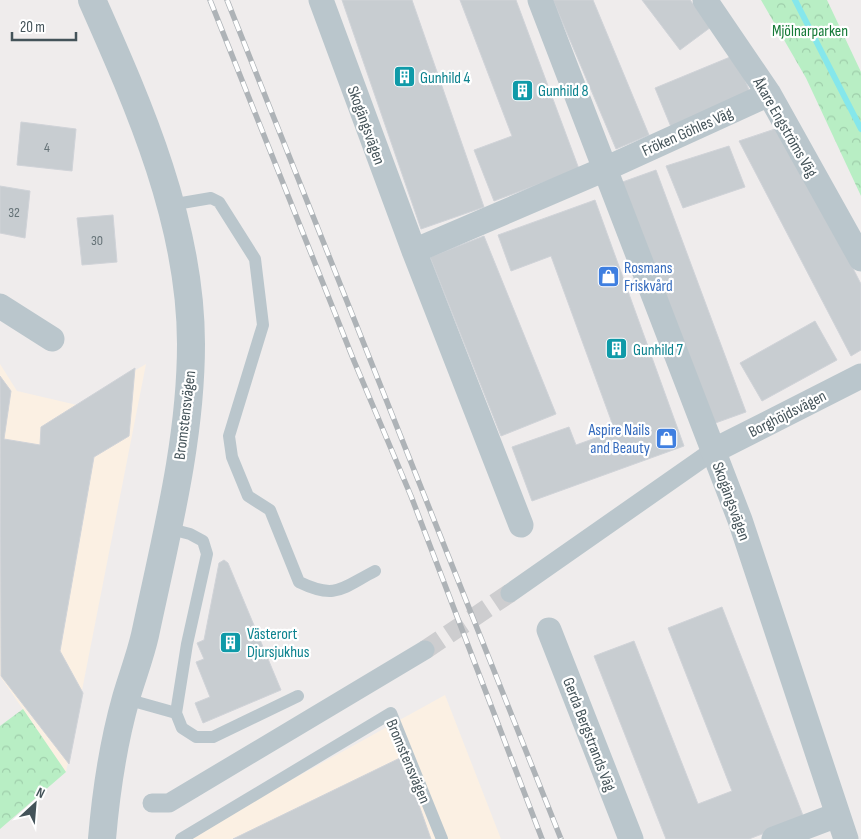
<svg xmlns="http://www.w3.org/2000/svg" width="861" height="839" font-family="'Sofia Sans Condensed',sans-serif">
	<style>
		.commercial { fill: #fbf0e3 }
		.park { fill: url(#park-crowns) }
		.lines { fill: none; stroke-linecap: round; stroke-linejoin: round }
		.stream { stroke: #85e7eb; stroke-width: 6 }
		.building { fill: #c8cdd1; stroke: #d0d3d8 }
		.pedestrian-tunnel { stroke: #cdcdcf; stroke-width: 19; stroke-dasharray: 19 9; stroke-linecap: butt }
		.service { stroke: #bac6cc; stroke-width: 12 }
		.pedestrian { stroke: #bac6cc; stroke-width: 19 }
		.minor { stroke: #bac6cc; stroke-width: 25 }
		.tertiary { stroke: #bac6cc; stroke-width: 28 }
		.rail-casing { stroke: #aeb3b7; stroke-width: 5.5 }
		.rail { stroke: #fff; stroke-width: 4; stroke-dasharray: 11; stroke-linecap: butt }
		.labels { text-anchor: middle; stroke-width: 4.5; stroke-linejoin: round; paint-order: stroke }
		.number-label { font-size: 14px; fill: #657277 }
		.park-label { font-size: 16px; fill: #167a38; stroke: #fff }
		.culture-label { font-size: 16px; fill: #0d838f; stroke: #fff; text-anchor: start }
		.street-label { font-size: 16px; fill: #445359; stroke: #fff }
		.shop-label { font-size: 16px; fill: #366cbe; stroke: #fff; text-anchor: start }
	</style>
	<defs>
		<pattern id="park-crowns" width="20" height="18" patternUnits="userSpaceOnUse" patternTransform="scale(1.25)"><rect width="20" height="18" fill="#b8eec4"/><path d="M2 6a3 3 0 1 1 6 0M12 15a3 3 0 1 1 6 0" fill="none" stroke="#9fceab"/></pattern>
	</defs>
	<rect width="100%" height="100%" fill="#efecec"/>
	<path class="commercial" d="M0,364L17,391L77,405L146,364L66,772L0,676Z
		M445,695L501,839H184Z"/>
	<path class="park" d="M761,0H827L861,72V196L806,78Z
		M23,709L66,772L0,829V726Z"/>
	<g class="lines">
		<path class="stream" d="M795,0L861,129"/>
	</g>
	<path class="building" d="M342,0H412L484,207L421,229Z
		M460,0H516L579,169L494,201L474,150L512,136Z
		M553,0H593L649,135L616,149Z
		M642,0H690L711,27L680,50Z
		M735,55L751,95L671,127L655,88Z
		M21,122L76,129L72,171L17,165Z
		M781,127L861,284V350L851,356L739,141Z
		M729,146L745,187L683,208L666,166Z
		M656,170L746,412L707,426L617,184Z
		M0,186L30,191L25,238L0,233Z
		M595,200L684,446L532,501L512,447L569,427L576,445L615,431L551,256L511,271L498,235Z
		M113,215L117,262L82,265L77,218Z
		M484,236L556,414L501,436L430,257Z
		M815,321L837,360L762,401L740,363Z
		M135,368L129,436L94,457L60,651L83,693L69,764L1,676L0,376L11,391L4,439L40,445L41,427Z
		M224,560L228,563L281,690L203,723L195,703L210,697L196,662L204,659L197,643L204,640L219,563Z
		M722,607L804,818L749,839H666L594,656L634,641L698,804L732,791L668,628Z
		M402,757L431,839H233Z"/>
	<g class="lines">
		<path class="pedestrian-tunnel" d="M425,650L510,593"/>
		<path class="service" d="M170,205L211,198L219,202L255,259L263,325L229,436L232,457L248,496L270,510L299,582C336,600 342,588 375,571
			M167,528L190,534L203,541L207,554L187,644L176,713
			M126,699L176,713L182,728L196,737H213L298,696
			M181,839L391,713L442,839"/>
		<path class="pedestrian" d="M510,593L713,451
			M152,803H169L425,650"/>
		<path class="minor" d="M321,0L414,251L521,525
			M540,0L740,520L846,839
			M705,0L769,94L861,259
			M414,251L605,169L769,94
			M0,306L52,339
			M713,451L861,376
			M549,630L631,839
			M774,839L837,815"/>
		<path class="tertiary" d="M92,0C140,108 191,224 191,344C191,442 165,540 145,635C140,657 132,677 126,698C113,744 106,792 102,839"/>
		<defs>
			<path id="rail" d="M210,0L354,361L411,496L542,839
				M227,0L561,839"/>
		</defs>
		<use href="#rail" class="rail-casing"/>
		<use href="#rail" class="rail"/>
	</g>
	<defs>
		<symbol id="building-square" viewBox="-11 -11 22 22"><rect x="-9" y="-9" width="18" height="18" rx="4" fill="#0f9aa8" stroke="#fff"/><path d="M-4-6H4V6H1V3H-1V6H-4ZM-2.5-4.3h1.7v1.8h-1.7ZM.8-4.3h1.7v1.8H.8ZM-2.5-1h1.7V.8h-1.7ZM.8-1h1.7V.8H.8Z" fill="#fff"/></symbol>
		<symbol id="shop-square" viewBox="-11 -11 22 22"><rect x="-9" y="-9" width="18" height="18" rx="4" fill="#3f7fe0" stroke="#fff"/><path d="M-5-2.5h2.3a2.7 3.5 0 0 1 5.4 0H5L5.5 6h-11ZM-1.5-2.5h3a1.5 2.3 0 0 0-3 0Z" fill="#fff"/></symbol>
	</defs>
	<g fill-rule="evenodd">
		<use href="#building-square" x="392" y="64" width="25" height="25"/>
		<use href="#building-square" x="510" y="78" width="25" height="25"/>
		<use href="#shop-square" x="596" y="264" width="25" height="25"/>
		<use href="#building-square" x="604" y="336" width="25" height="25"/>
		<use href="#shop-square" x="654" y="426" width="25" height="25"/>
		<use href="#building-square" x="218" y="630" width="25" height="25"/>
	</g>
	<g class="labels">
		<g class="number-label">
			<text x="47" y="152">4</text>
			<text x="14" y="217">32</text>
			<text x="97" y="245">30</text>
		</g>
		<g class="park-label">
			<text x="810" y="36">Mjölnarparken</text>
		</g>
		<g class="culture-label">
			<text x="420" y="83">Gunhild 4</text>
			<text x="538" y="96">Gunhild 8</text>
			<text x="633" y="355">Gunhild 7</text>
			<text x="247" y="639">Västerort<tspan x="247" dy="18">Djursjukhus</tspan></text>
		</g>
		<g class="street-label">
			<text transform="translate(367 125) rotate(70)" y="6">Skogängsvägen</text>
			<text transform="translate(786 127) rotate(60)" y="6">Åkare Engströms Väg</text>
			<text transform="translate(687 131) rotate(-24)" y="6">Fröken Göhles Väg</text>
			<text transform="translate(787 413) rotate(-27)" y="6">Borghöjdsvägen</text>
			<text transform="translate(184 415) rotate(-83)" y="6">Bromstensvägen</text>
			<text transform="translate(732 501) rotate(70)" y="6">Skogängsvägen</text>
			<text transform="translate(590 734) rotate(69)" y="6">Gerda Bergstrands Väg</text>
			<text transform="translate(409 761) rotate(67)" y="6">Bromstensvägen</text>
		</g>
		<g class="shop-label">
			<text x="624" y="273">Rosmans<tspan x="624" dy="18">Friskvård</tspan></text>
			<text x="650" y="435" text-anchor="end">Aspire Nails<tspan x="650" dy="18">and Beauty</tspan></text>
		</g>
	</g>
	<g transform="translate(35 804) rotate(26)" stroke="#ffffff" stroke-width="4" paint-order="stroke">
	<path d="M0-4L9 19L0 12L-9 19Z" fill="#445359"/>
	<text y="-8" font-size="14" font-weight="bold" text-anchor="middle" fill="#445359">N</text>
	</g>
	<path d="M12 32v8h64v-8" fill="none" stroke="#445359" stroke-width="2.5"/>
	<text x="20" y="32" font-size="15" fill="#445359" stroke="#ffffff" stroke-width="4" paint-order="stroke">20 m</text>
</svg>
